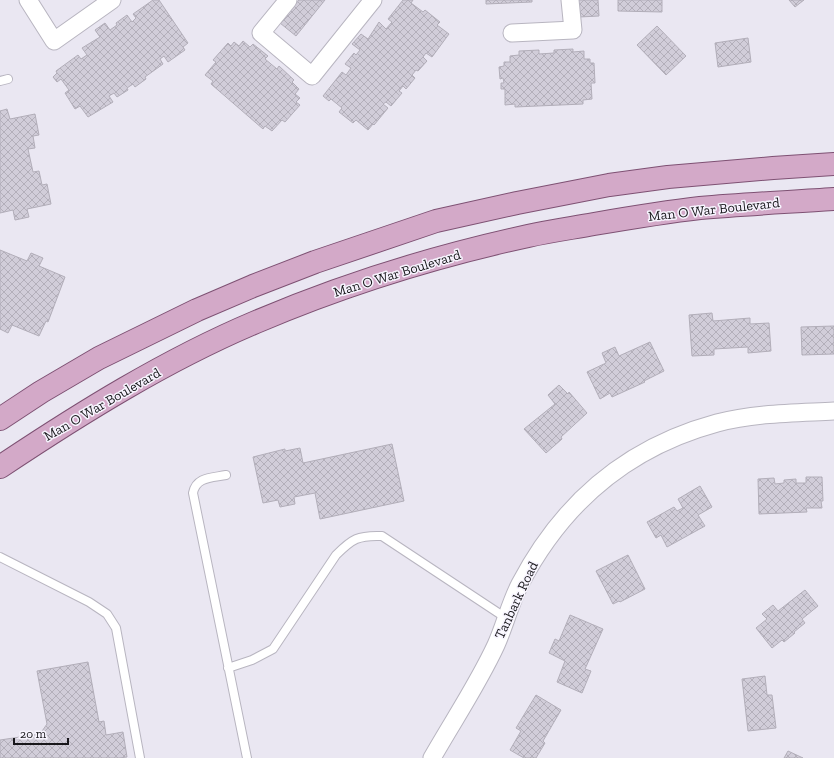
<svg xmlns="http://www.w3.org/2000/svg" width="834" height="758" font-family="'Zilla Slab',serif">
	<style>
		.building { fill: url(#building-cross-hatch); stroke: #b2aeb9 }
		.lines { fill: none; stroke-linecap: round; stroke-linejoin: round }
		.lane-casing { stroke: #b8b5c0; stroke-width: 10 }
		.street-casing { stroke: #b8b5c0; stroke-width: 19 }
		.primary-casing { stroke: #7e5173; stroke-width: 24 }
		.lane { stroke: #fff; stroke-width: 8 }
		.street { stroke: #fff; stroke-width: 17 }
		.primary { stroke: #d3a9c8; stroke-width: 22 }
		.labels { text-anchor: middle; stroke-width: 3; stroke-linejoin: round; paint-order: stroke }
		.street-label { font-size: 14px; fill: #18171b; stroke: #f7f4fe }
	</style>
	<defs>
		<pattern id="building-cross-hatch" width="8" height="8" patternUnits="userSpaceOnUse"><rect width="8" height="8" fill="#d1cdd9"/><path d="M0 0l8 8M0 8l8-8" fill="none" stroke="#b3afba"/></pattern>
	</defs>
	<rect width="100%" height="100%" fill="#eae7f2"/>
	<path class="building" d="M153,0H159L188,43L183,47L185,50L168,62L164,56L160,59L163,64L145,77L146,79L135,87L133,84L127,88L128,90L117,97L114,93L109,96L113,102L88,117L80,106L75,109L65,93L69,90L61,79L57,82L53,77L57,73L56,71L78,55L81,59L87,55L82,48L100,37L95,30L105,23L110,30L117,25L116,23L127,15L132,22L136,18L133,14Z
		M299,0H325L296,36L280,23Z
		M403,0H413L411,3L423,12L425,10L440,22L437,25L449,34L432,57L426,53L423,57L427,61L418,71L416,70L412,75L415,78L406,89L403,86L399,91L402,93L391,106L386,102L383,104L388,108L374,125L373,124L368,130L356,120L353,123L339,112L342,108L331,99L329,101L323,96L342,72L346,75L351,68L345,64L354,53L356,55L360,50L352,44L361,34L368,39L379,22L386,29L392,22L388,19Z
		M486,0H532V2L486,4Z
		M578,0H598L599,16L579,17Z
		M618,0H662V12L618,11Z
		M789,0H804L795,7Z
		M657,26L686,56L666,75L637,45Z
		M748,38L751,62L718,67L715,43Z
		M243,41L250,47L253,44L268,56L265,59L277,69L279,66L294,80L292,82L299,89L295,94L300,98L296,102L300,105L285,122L282,120L272,131L265,126L263,129L211,84L213,81L205,75L216,62L213,60L228,43L231,46L234,42L239,46Z
		M573,49V52L584,51V59H590V63H594L595,83H591L592,99L583,100V104L515,107V104L505,105V89H501V83H504L503,78L500,79L499,67L504,66V62H510V56L519,55V51L539,50V54L554,53V50Z
		M7,109L10,119L35,114L39,135L33,136L35,148L28,149L33,172L39,171L42,185L47,184L51,204L27,209L29,217L15,220L13,210L0,213V111Z
		M0,250L27,261L31,253L43,258L39,266L65,277L48,322L46,321L39,336L12,325L8,333L0,329Z
		M712,313L713,321L750,318V324L769,323L771,351L748,353V347L714,349V355L692,356L689,315Z
		M834,326V354L802,355L801,327Z
		M650,342L664,371L644,381L645,382L612,397L610,393L600,399L587,372L606,363L602,353L615,347L619,356Z
		M559,385L568,394L569,392L587,413L561,437L562,439L546,453L524,429L555,404L548,395Z
		M392,444L404,501L320,519L315,493L294,497L295,504L280,507L278,500L263,503L253,457L285,449V451L300,448L303,463Z
		M806,477H822L823,501H821L822,508H806L807,512L759,514L758,479L774,478L775,484L784,483V480L796,479V483H806Z
		M700,486L712,507L698,515L705,526L667,547L661,535L656,538L647,522L674,507L677,511L683,508L678,499Z
		M628,555L645,589L620,602L619,601L613,604L596,571Z
		M805,590L818,606L802,619L805,623L794,632L795,633L784,642L782,640L772,648L756,628L767,619L762,614L773,605L778,611Z
		M570,615L603,629L585,669L591,671L582,693L557,682L565,661L549,653L555,639L559,641Z
		M88,662L99,722L104,721L106,735L123,732L127,757L119,758H0V740L40,734L47,724L37,671Z
		M765,676L767,695H772L776,728L748,731L742,679Z
		M536,695L561,710L543,741L545,743L536,758H524L510,750L521,731L516,728Z
		M788,751L803,758H784Z"/>
	<g class="lines">
		<defs>
			<path id="lane" d="M0,81L8,79
				M226,475C211,478 196,477 193,493L247,758
				M0,557L89,602L107,614L116,628L140,758
				M228,668L252,660L273,649L336,555C352,539 358,535 382,536L506,618"/>
			<path id="street" d="M28,0L54,41L112,0
				M288,0L261,33L312,76L373,0
				M512,33L573,30L570,0
				M432,758C453,721 478,684 496,645C505,625 510,603 520,584C563,502 628,447 717,423C754,413 796,413 834,411"/>
			<path id="primary" d="M0,419L41,392L99,358L197,310L253,286L315,262L436,221L517,203L609,185L668,177L773,168L834,164
				M0,467C81,413 166,360 256,322C343,285 436,256 528,236C550,231 572,228 594,224C629,218 665,212 700,208C745,204 790,202 834,199"/>
		</defs>
		<use href="#lane" class="lane-casing"/>
		<use href="#street" class="street-casing"/>
		<use href="#primary" class="primary-casing"/>
		<use href="#lane" class="lane"/>
		<use href="#street" class="street"/>
		<use href="#primary" class="primary"/>
	</g>
	<g class="labels">
		<g class="street-label">
			<text transform="translate(714 209) rotate(-6)" y="5">Man O War Boulevard</text>
			<text transform="translate(397 273) rotate(-17)" y="5">Man O War Boulevard</text>
			<text transform="translate(102 404) rotate(-30)" y="5">Man O War Boulevard</text>
			<text transform="translate(516 600) rotate(-65)" y="5">Tanbark Road</text>
		</g>
	</g>
	<path d="M14 738v6h54v-6" fill="none" stroke="#18171b" stroke-width="2"/>
	<text x="20" y="738" font-size="12" fill="#18171b" stroke="#f7f4fe" stroke-width="3" paint-order="stroke">20 m</text>
</svg>
